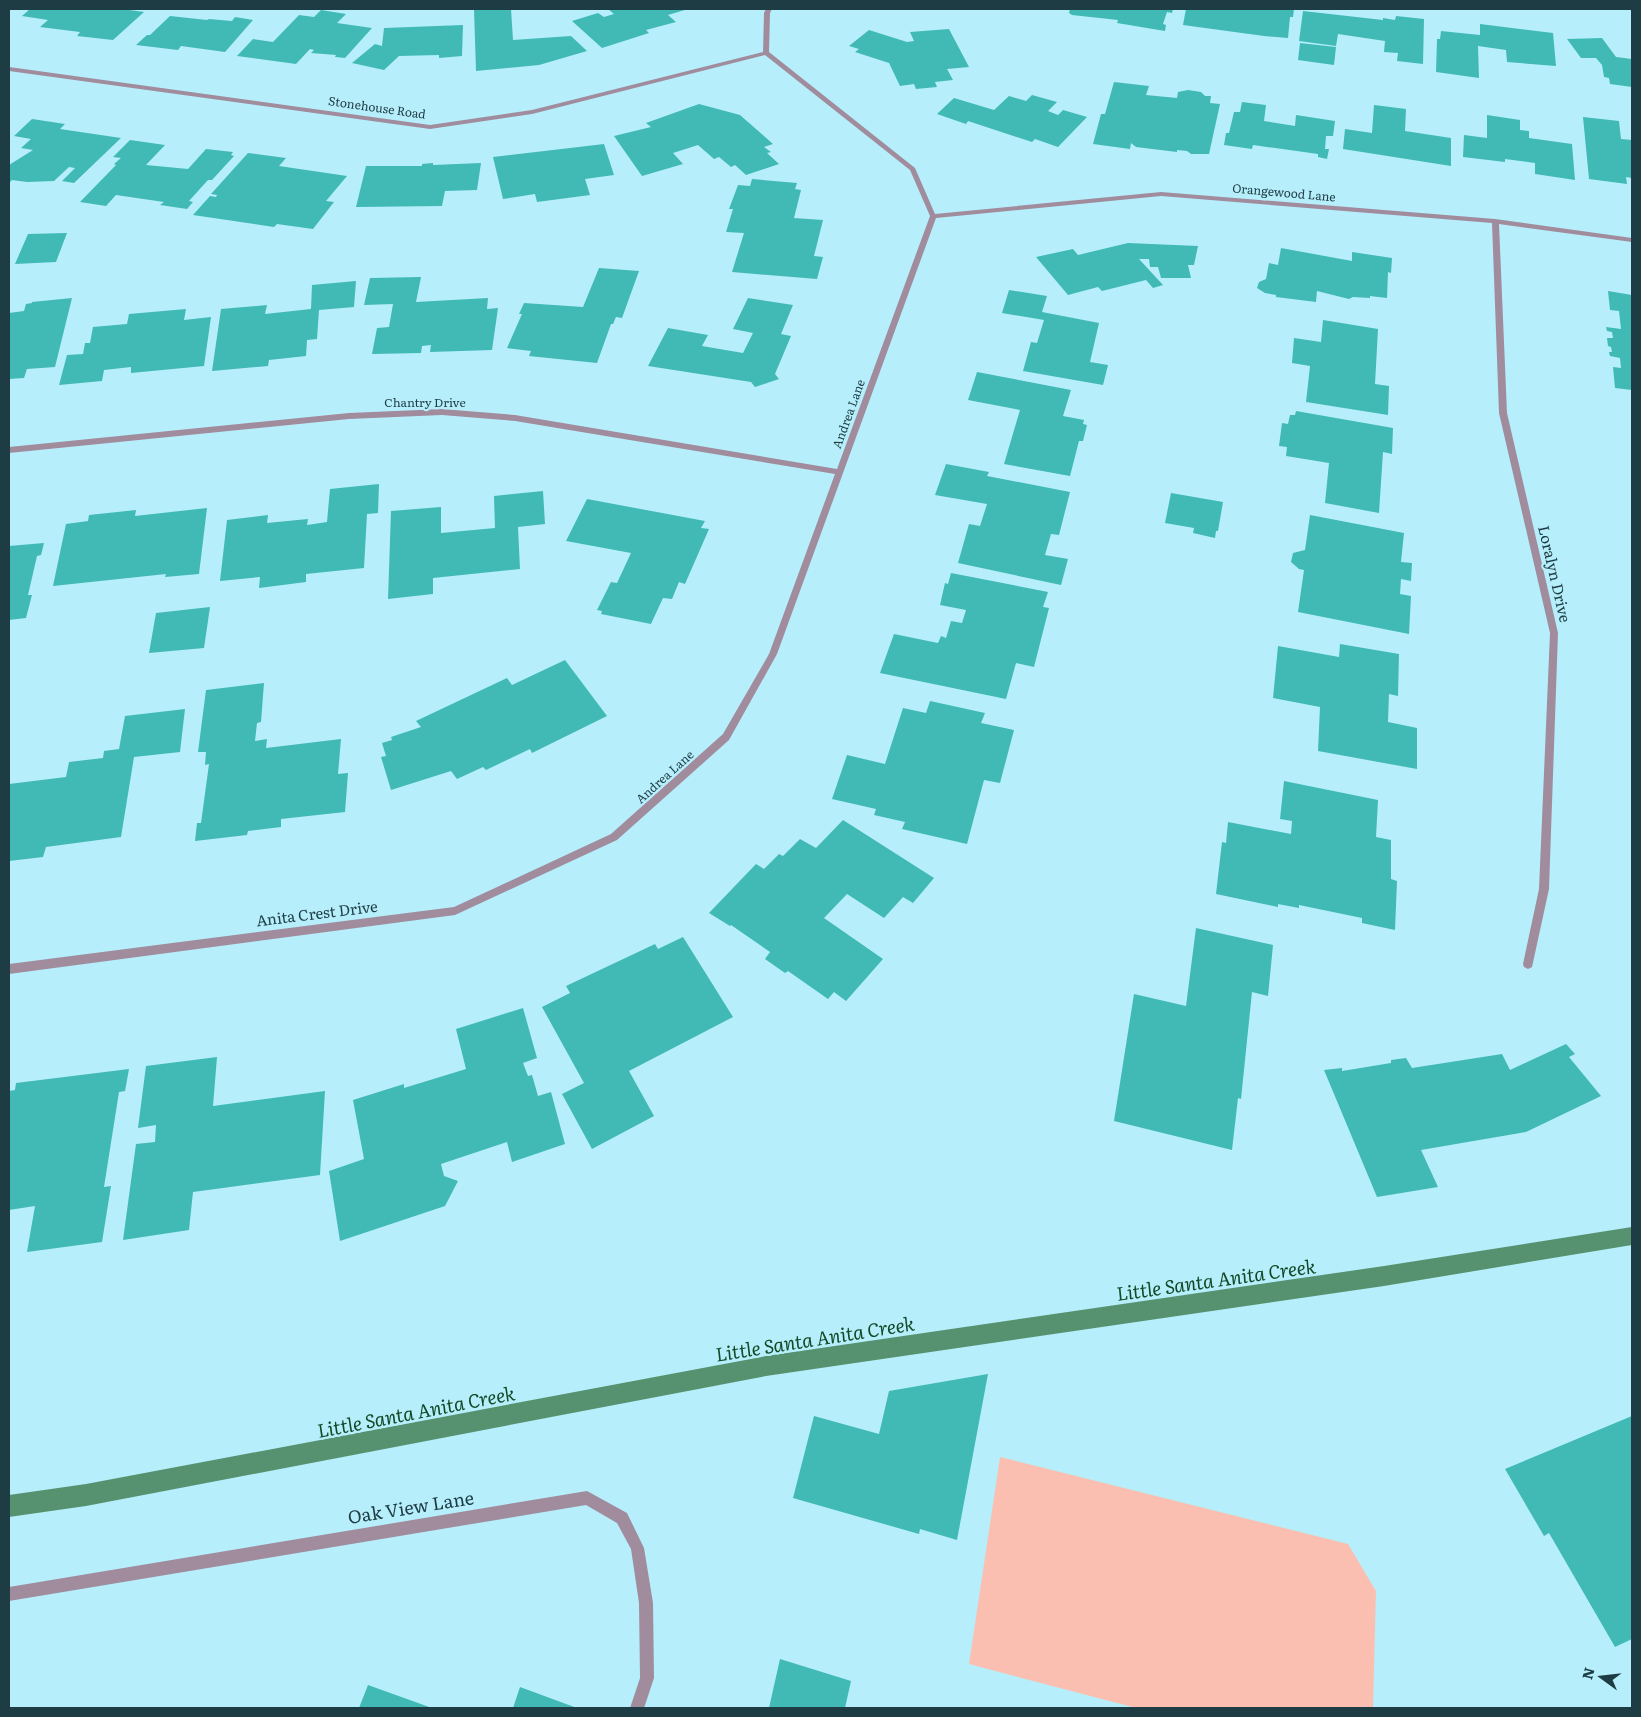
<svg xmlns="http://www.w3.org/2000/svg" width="1641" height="1717" font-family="Literata,serif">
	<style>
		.green { fill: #fbbfb2 }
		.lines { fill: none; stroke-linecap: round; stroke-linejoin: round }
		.stream { fill: #579270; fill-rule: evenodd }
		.building { fill: #41b9b5 }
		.minor { fill: #a08c9d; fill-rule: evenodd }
		.labels { text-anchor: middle; stroke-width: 4.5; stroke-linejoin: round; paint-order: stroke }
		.far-street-label { font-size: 12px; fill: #1e3c43; stroke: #b6effb }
		.street-label { font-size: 15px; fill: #1e3c43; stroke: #b6effb }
		.near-street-label { font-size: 18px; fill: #1e3c43; stroke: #b6effb }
		.near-water-label { font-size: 19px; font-style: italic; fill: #134927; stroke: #b6effb }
	</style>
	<rect width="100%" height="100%" fill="#b6effb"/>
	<path class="green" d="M1000,1457L1348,1544L1376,1591L1373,1708H1136L969,1664Z"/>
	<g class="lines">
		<path class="stream" d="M1632,1227V1245L1384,1286L766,1376L86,1506L9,1517V1495L86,1484L766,1356L1384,1266Z"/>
	</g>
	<path class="building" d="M30,9H122L144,12L113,40L77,36L80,32L40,27L48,20L22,16Z
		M474,9H511L513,40L571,36L587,51L539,65L476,71Z
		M608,9H688L668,15L676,22L646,30L649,33L602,48L572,21L598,13L604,17L614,14Z
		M1070,9H1173L1172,13L1167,12L1163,24L1166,25L1165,31L1117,23L1118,20L1072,15L1069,13Z
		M1186,9H1294L1293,17H1290L1288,38L1264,36L1183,25Z
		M321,10L346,14L337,23L372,28L345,58L335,57L336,55L311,53L314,50L310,49L296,64L237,56L253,39L273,42L299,15L314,17Z
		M1303,11L1383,20V18L1395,20L1396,16L1424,19L1423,64L1397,61L1398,53L1384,52L1385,41L1338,34L1336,46L1299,41Z
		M170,16L207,20L209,19L232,21L235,17L253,20L225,52L181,46L178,50L136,45L147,35H150Z
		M1480,24L1553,33L1556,66L1507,62L1506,50L1478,46L1479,78L1436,72L1437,39H1440L1441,31L1480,35Z
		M463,25L462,56L439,58V55L399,56L384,70L352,63L375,44L382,46L384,28Z
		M949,29L969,67L947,69L953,80L935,82L937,87L916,89L914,84L900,86L889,63L855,52L859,49L849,46L869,30L907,42L914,41L910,32Z
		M1602,38L1616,57L1632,59V87L1610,84L1609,78L1604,77L1602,65L1596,58H1581L1567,39Z
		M1300,43L1336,47L1334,65L1298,60Z
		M1114,82L1149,86L1146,95L1177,98L1178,92L1188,90L1201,92L1205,96H1211L1210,103L1220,104L1209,154H1191L1187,151L1177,150V152L1136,147L1131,143L1130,149L1093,144L1101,114H1105Z
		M1032,95L1057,102L1048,111L1058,115L1063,110L1087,117L1058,147L1035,139L1032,142L968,121L966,124L937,114L954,98L994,110L1009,96L1026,101Z
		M1242,102L1266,105L1264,121L1295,126L1296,115L1335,121L1333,136H1326L1325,149H1329L1327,159L1318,157V154L1253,145L1252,149L1224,145L1226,133H1229L1234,112H1240Z
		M699,104L740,115L773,144L764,147L771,152L767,153L779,164L746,175L735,165L731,167L719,157L714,159L698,145L673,153L683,164L642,176L614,136L651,127L646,123Z
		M1374,105L1406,109L1405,131L1451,138V166L1343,149L1345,129L1372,133Z
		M1487,115L1520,120V130L1529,131V138L1572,144L1575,180L1535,174V163L1505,159V162L1463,157L1464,135L1487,138Z
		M1583,117L1619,121L1621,139L1632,140V178L1626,177L1627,184L1589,179Z
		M32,119L65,124L60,129L121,138L74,183L62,181L75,168L69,167L54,181L27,182L12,180L9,183V165L33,150L21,148L31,139L14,136Z
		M130,140L165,145L146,165L188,169L206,149L233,152L231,155L234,156L212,180H208L189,201L193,202L187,209L160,205L164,202L116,195L106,206L80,202L116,165L114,164L121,158L113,157Z
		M604,144L614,175L585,179L590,195L537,202L535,194L503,199L493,157Z
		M248,153L286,158L279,166L347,176L326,201L334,202L313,229L277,224L274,227L193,215L210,196L216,197L217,195L211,194Z
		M433,163V165L481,163L477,190L445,191L442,206L356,207L366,166H422V164Z
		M752,179L797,183L795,189L801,190L794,218L823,220L814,256L823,257L817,279L732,272L744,233L726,232L733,209H729L738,185L750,186Z
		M67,233L56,262L15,264L28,234Z
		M1128,243L1198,246L1194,265H1188L1191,278H1161L1158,267H1150L1149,259H1139L1163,285L1153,288L1146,280L1102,291L1098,287L1068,295L1036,257L1073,249L1078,255Z
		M1281,248L1352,261V252L1392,258L1391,273L1388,272L1387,298L1370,296V298L1353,297L1349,299L1317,291L1316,302L1276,297V295L1265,293L1257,288L1259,282L1266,279L1269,263L1278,265Z
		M599,268L639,271L622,318L616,317L613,324H611L597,363L529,356L531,351L507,348L522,314H519L524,303L583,307Z
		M421,277L416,302L488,298L487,309L498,308L492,350L430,352L431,345L422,346L421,353L372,354L377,328L389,327L393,304L364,305L370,278Z
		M356,281L354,307L319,310L317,339L307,340L306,356L269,360L268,366L212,371L221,309L267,305L265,314L311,309L312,285Z
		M1009,290L1047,296L1042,312L1099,323L1090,362L1108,365L1103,385L1023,371L1031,342L1037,343L1044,320L1002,313Z
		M1608,291L1632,295V390L1615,388L1613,367L1621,368L1620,358L1610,356L1609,352H1612L1611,347L1608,346L1607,338H1613L1612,332L1607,331L1606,327L1621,329L1619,311L1610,310Z
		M72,298L55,367L27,369L24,378L9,379V313L24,311L26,304L32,303V302Z
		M748,298L793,305L781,334L791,336L775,374L779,379L755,387L751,382L648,366L668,328L708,335L702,346L743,353L753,333L733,329Z
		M186,309L184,320L211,317L204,366L131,373V367L104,370L102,381L59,385L67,355L83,354L85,343H90L93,327L127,324L129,314Z
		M1323,320L1378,329L1375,384L1389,386L1388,415L1306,402L1310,366L1292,363L1294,338L1321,342Z
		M977,372L1071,390L1063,416L1084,420L1083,424L1087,425L1083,441H1079L1070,476L1004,464L1020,410L968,400Z
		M1296,411L1393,428L1392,454L1383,452L1379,513L1325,503L1329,463L1286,456L1287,447L1279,446L1282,423L1288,424L1290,415H1295Z
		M946,464L989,472L987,476L1070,492L1059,535L1051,534L1045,555L1068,559L1061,585L958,563L969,524L980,526L987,504L935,495Z
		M379,484L378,513L367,514L364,568L306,574V582L259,588L260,577L220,581L227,520L268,515L267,523L308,519L307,525L327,522L330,489Z
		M543,491L545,524L518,527L520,569L433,578V594L388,599L391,511L441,507V533L495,528L494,496Z
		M1171,493L1223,502L1218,531H1216L1215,538L1193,533L1194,528L1165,523Z
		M587,499L705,521L701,528L709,529L685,584L679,582L672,599L663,598L651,624L601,614L602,611L597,610L611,582L617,583L631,553L566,541Z
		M207,508L199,574L165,577L166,574L53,586L66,524L88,521L89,515L136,510L135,516Z
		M1310,515L1404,533L1401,562L1412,563L1411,581L1401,579L1400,594L1411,596L1409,634L1298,612L1304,570L1299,569L1291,562L1293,553L1305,550Z
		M44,543L41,555L37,556L28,595H32L26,618L9,620V546Z
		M951,573L1048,592L1043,607L1049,608L1034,667L1016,663L1006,699L880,673L894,634L938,643L941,636L946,638L951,621L962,623L966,610L940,605L945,583L948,584Z
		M210,607L204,648L149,653L156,613Z
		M1340,644L1399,654L1398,696L1389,694L1388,722L1417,728V769L1318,751L1320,707L1273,698L1278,646L1339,657Z
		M565,660L607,716L532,753L530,749L486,770L483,767L457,779L451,771L391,790L381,757L386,756L382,743L392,740L391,737L421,727L416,721L507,678L512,685Z
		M264,683L261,722L257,723L255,741L267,739L266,748L341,739L338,774L348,773L345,812L281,819V827L248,831L247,835L195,841L197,823H201L209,764L205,765L206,752H198L206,690Z
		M930,701L985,713L981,723L1014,730L1000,783L984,780L967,844L902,829L905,822L874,815L876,809L832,799L847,755L885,764L903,708L926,713Z
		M185,709L180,752L134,757L121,837L46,847L43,857L9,861V784L66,777L69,762L103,758L104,751L119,749L125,716Z
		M1284,781L1378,800L1376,837L1391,840V879L1397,881L1395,930L1362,923V918L1299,905V908L1278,904V907L1216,894L1222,842L1226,843L1228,822L1291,834L1292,821L1280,819Z
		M843,820L934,878L913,903L903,897L884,918L847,894L824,918L883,959L846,1001L834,992L828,999L788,971L785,973L765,959L770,952L731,925L730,926L709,913L756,864L764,869L779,854L783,856L800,839L816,848Z
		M1196,928L1273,945L1268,996L1252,992L1241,1099L1238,1098L1232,1150L1114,1121L1134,994L1186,1006Z
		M683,937L733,1017L629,1071L654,1116L592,1149L562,1094L584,1083L542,1007L570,993L566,986L655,944L658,949Z
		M523,1008L537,1058L523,1063L528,1076L532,1075L538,1096L551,1092L565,1144L512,1162L507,1142L441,1164L444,1176L458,1181L445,1206L340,1241L329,1171L364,1159L353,1100L404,1084V1088L466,1069L456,1029Z
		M1566,1044L1575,1054L1569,1057L1601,1096L1526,1132L1421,1150L1438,1187L1377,1197L1324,1070L1342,1068V1071L1391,1063V1060L1406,1058L1412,1068L1502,1054L1510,1070Z
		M217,1057L213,1106L325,1091L320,1175L193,1192L189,1230L123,1240L136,1144L155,1142L156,1125L138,1128L146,1066Z
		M129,1069L125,1091L119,1092L104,1187L111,1186L102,1242L27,1252L35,1206L9,1210V1091L15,1090L16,1083Z
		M988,1374L957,1540L920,1529L919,1534L793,1498L814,1416L879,1434L889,1391Z
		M1632,1416V1639L1615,1647L1549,1533L1544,1536L1505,1469Z
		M780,1659L851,1681L845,1708H769Z
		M368,1685L432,1708H359Z
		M520,1687L577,1708H513Z"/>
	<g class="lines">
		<path class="minor" d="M766,9H772L770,13L769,52L915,168L935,214L1161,192L1495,219L1632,238V242L1499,224L1507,413L1558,633L1549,889L1532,967L1528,969L1524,967L1523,964L1539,889L1550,633L1499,413L1492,223L1161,196L936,218L777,654L729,740L617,840L455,915L9,974V964L454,907L611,834L723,734L769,654L835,474L515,421L442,415L349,419L9,453V447L349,413L442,409L515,415L837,469L930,216L910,170L765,55L532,114L430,129L9,71V67L430,125L532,110L763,52L764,13Z
			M587,1491L627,1513L644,1548L653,1603L654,1678L644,1708H630L640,1678L639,1603L631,1549L617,1523L586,1505L9,1601V1587Z"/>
	</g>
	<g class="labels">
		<g class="far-street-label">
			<text transform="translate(377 108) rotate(8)" y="4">Stonehouse Road</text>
			<text transform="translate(1284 193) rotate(5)" y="4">Orangewood Lane</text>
			<text x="425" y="407">Chantry Drive</text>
			<text transform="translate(849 414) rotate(-70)" y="4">Andrea Lane</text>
			<text transform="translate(665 777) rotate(-42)" y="4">Andrea Lane</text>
		</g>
		<g class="street-label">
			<text transform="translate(1554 574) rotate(77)" y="5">Loralyn Drive</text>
			<text transform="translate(317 914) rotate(-7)" y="5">Anita Crest Drive</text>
		</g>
		<g class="near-street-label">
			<text transform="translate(411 1508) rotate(-9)" y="6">Oak View Lane</text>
		</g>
		<g class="near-water-label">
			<text transform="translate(1216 1280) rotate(-8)" y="7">Little Santa Anita Creek</text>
			<text transform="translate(815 1339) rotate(-9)" y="7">Little Santa Anita Creek</text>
			<text transform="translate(416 1412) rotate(-11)" y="7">Little Santa Anita Creek</text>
		</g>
	</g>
	<rect width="1641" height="1717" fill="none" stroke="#1e3c43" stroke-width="20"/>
	<g transform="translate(1601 1677) rotate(285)" stroke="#b6effb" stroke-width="4" paint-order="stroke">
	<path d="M0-4L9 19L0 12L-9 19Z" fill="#1e3c43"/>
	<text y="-8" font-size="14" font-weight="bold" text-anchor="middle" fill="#1e3c43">N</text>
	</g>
</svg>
